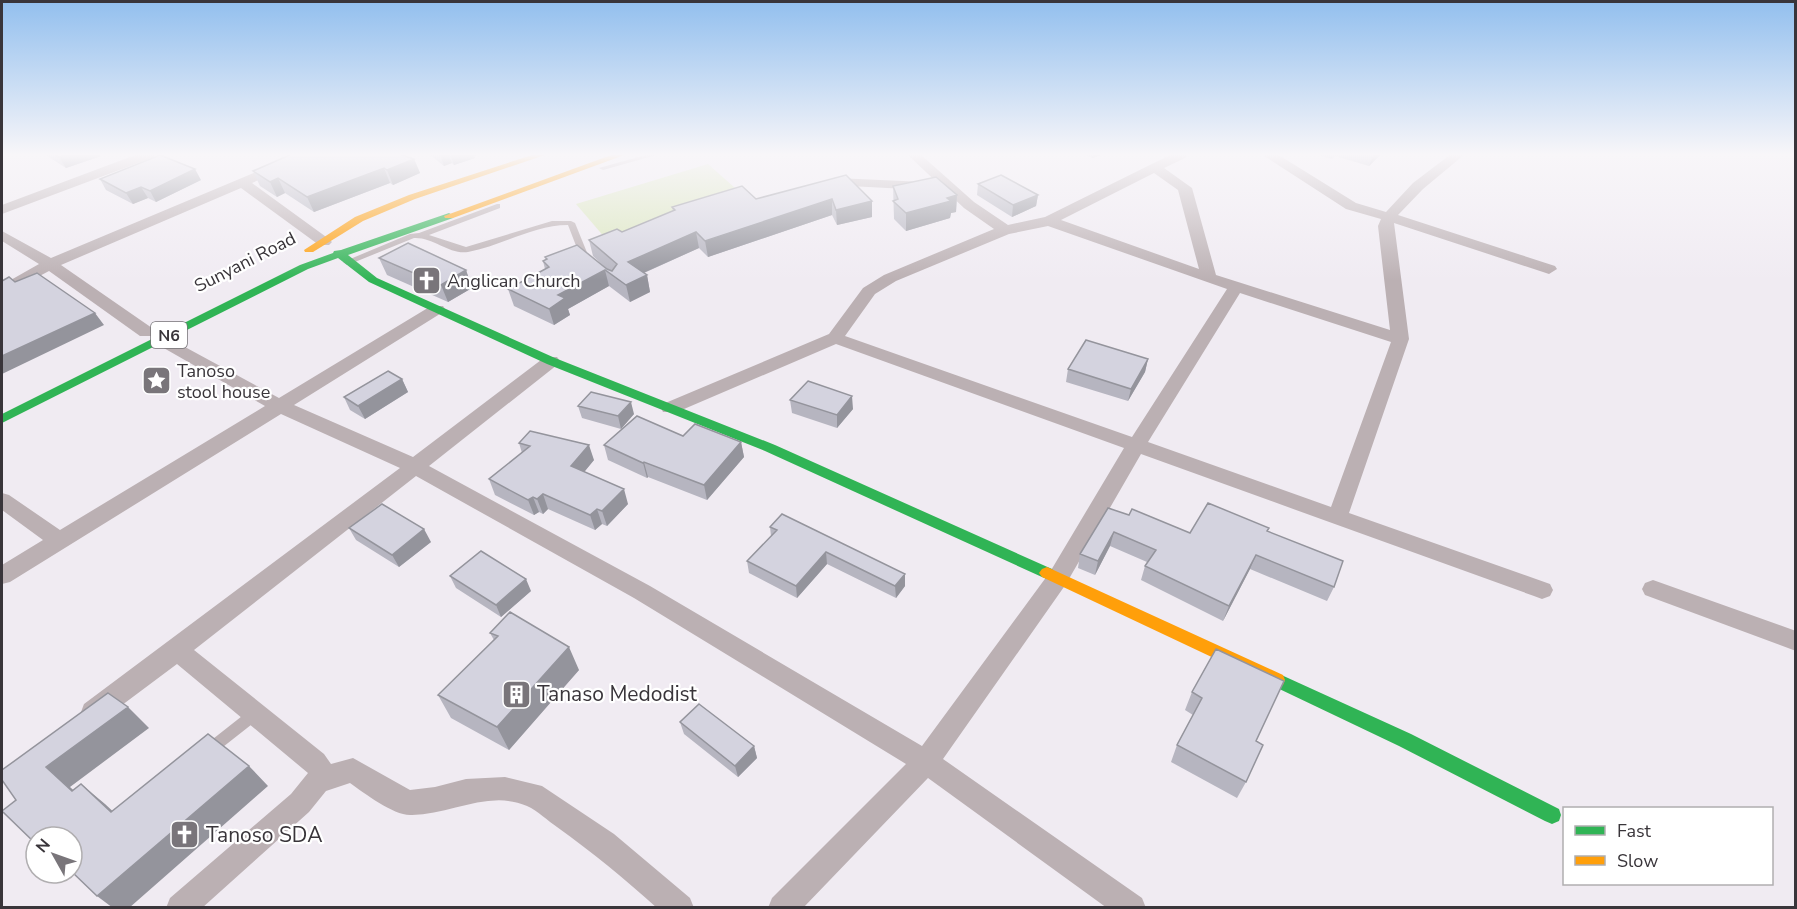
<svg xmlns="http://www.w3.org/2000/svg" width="1797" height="909" font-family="'Nunito Sans',sans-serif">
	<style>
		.green { fill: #dbe7be }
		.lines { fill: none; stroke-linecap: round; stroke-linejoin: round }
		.lane { fill: #bbb0b3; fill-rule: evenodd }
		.street { fill: #bbb0b3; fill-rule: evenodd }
		.fast { fill: #30b455; fill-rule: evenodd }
		.slow { fill: #ff9f0a; fill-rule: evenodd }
		.wall { fill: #b6b5c0 }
		.shaded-wall { fill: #94949c }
		.building { fill: #d4d3df; stroke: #94949c; stroke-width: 1.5 }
		.labels { text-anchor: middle; stroke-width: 4.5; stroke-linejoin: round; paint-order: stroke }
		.shield { fill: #fff; stroke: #747275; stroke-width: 1.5 }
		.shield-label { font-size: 16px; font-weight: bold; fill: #39353a }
		.street-label { font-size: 18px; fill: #39353a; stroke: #fff }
		.poi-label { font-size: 18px; fill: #39353a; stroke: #fff; text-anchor: start }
		.near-poi-label { font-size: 21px; fill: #39353a; stroke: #fff; text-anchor: start }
	</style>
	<rect width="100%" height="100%" fill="#f0ebf2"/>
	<path class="green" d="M708,164L743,195L606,239L576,204Z"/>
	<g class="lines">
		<path class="lane" d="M649,154H660L603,170L599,168Z
			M497,204H500V208L429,235L466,247L552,221H571L575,223L588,255L591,259L590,261H584L580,256L568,225C533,225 502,246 468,252C450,255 433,237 414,238L350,264L347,265L343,262L410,234L419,233Z
			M256,707L261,709L263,713L261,717L214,754L209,756L204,754L202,750L204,746L251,709Z"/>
		<path class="street" d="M138,154H156L154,157L2,214V205Z
			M299,154H317L252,183L329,239L332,242L329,245H319L241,188L61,265L152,328L154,332L152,336H140L49,271L2,296V285L39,264L2,241V231L51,258Z
			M907,154H920L974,202L1008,225L1045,217L1172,154H1188L1187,157L1164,168L1192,188L1216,275L1390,330L1378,226L1381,219L1346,209L1261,154H1277L1356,203L1386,212L1413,183L1451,154H1465L1423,189L1398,215L1555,266L1557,269L1549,274L1543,272L1394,223L1409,339L1349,513L1550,584L1553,590L1550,596L1542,599L1534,596L1141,454L1066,584L943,759L1142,898L1146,908H1107L928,778L803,908H768L772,898L906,764L634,598L416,476L194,650L324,754L331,764L353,758L410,790L435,787L466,779L505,777L542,786L614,834L690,898L694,908H657C625,879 592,852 557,827C548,821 538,811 527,806C488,789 449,816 410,815C393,815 364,793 350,783L326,791L309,812L202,908H166L170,898L291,794L308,773L177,664L102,720L93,723L84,720L81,712L84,704L400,468L281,414L10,582L2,584V565L43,540L2,510V493L9,495L60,530L265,406L155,343L152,339L155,335L161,334L279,398L431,306H443L445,309L443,312L294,405L413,457L545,357H557L560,361L557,365L429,466L650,586L922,746L1050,572L1124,448L836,344L677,412H663L661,408L663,404L829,334L863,288L884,275L994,229L964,208ZM1154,173L1178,190L1199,269L1061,220ZM1048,226L1227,289L1132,437L845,336L875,294L896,281L1009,234ZM1240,293L1391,342L1331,507L1148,442Z
			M836,178L925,182L932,186L925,190L831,185L829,182L831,179Z
			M1653,580L1796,631V651L1645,595L1642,589L1645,583Z"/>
		<path class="fast" d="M449,213L454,216L453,218L348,255L377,278L555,358L775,445L1052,569L1055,573L1052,577L1047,579L1042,577L765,451L547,364L369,282L338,258L308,269L2,423V414L300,265L333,253L334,251L341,250Z
			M1277,673L1411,734L1559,809L1561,815L1559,821L1552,824L1545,821L1399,746L1271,685L1269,680L1271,675Z"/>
		<path class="slow" d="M535,154H548L415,199L363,221L313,252H305L304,250L355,217L409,195Z
			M614,154H627L453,218H445L444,216Z
			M1047,567L1283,675L1285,680L1283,685L1277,687L1271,685L1042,577L1039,573L1042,569Z"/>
	</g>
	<path class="wall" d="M44,154H99L101,156L66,168Z
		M429,154H480L474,156L475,158L454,165L452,163L444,166Z
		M1084,154H1105L1092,158Z
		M1314,154H1381L1369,166L1335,156L1332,159Z
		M414,159L420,173L393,185L390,183L314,212L285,193L277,197L260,186L253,171Z
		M846,175L872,217L837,225L832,215L708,257L699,248L644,273L647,275L650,292L630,302L609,286L568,309L570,315L554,325L514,306L508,289L545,269L543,261L546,260L545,257L608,270L593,256L589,240L622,232L673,211L672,207L756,199Z
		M100,179L201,180L156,202L148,198L133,204L106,190Z
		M978,184L1038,195L1036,206L1012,217L977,195Z
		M893,186L957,195L956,212L951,213L950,218L906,231L894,219Z
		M379,258L466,270L472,288L448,302L387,275Z
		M1148,359L1145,372L1128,401L1066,382L1068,369Z
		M402,379L408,392L365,419L350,410L344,397Z
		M790,400L853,409L837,428L792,413Z
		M578,406L634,414L621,429L582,418Z
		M683,436L741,442L744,457L707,500L648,477L647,478L608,460L604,445Z
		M519,443L594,460L584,472L628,504L607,526L602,524L595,530L548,509L543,514L539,512L534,515L495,495L489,479L522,453Z
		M1129,515L1190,533L1268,531L1334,587L1327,601L1250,569L1223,621L1141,580L1145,566L1147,562L1110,546L1095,575L1078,568L1080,554Z
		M770,527L905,574V586L896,598L827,564L797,598L749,573L747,561L771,536Z
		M349,528L431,542L399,567L356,540Z
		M450,576L531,591L501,617L456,588Z
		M490,633L579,670L509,750L451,718L438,695L494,640Z
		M1216,649L1256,741L1246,782L1237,798L1171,762L1177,745L1193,715L1185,710L1192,692Z
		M680,722L754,746L757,758L738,777L684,734Z"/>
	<path class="shaded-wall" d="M69,154H99L101,156L66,168L59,157Z
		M440,154H448L452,163L444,166Z
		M450,154H480L474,156L475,158L454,165Z
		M1093,154H1105L1092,158Z
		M1374,154H1381L1369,166Z
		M414,159L420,173L393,185L387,170Z
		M384,168L390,183L314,212L307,197Z
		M195,169L201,180L156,202L150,191Z
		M278,178L285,193L277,197L270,182Z
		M141,187L148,198L133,204L126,193Z
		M957,195L956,212L951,213L950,218L906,231V213L947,198Z
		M1038,195L1036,206L1012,217L1013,205Z
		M832,199V215L708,257L705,241Z
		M872,201V217L837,225L836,210Z
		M696,232L699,248L632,278L628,262Z
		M466,270L472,288L448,302L441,285Z
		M605,270L609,286L568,309L570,315L554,325L549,309L558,295Z
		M647,275L650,292L630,302L626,285Z
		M95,313L104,325L2,374V356Z
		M1148,359L1145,372L1128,401L1131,389Z
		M402,379L408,392L365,419L358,406Z
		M852,396L853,409L837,428V415Z
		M631,402L634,414L621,429L618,416Z
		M741,442L744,457L707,500L704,485Z
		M589,445L594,460L576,482L571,466Z
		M644,462L648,477L647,478L643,463Z
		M624,489L628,504L607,526L602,511Z
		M543,494L548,509L543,514L537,499Z
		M533,497L539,512L534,515L528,500Z
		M597,509L602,524L595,530L590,515Z
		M424,529L431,542L399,567L392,555Z
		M1114,532L1110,546L1095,575L1098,561Z
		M826,552L827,564L797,598L796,586Z
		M1256,555L1250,569L1223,621L1229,606Z
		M905,574V586L896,598L895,586Z
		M526,579L531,591L501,617L496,605Z
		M569,647L579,670L509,750L497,727Z
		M128,707L149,728L70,787L96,811L72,791L46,767Z
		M754,746L757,758L738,777L735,766Z
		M249,766L268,786L129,908H113L97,896Z
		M81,784L105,804L134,831L111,812Z"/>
	<path class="building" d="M54,154H69L59,157Z
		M292,154H399L414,159L387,170L384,168L307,197L278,178L270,182L253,171Z
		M160,155L195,169L150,191L141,187L126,193L100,179Z
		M846,175L872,201L836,210L832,199L705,241L696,232L628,262L647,275L626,285L605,270L558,295L565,298L549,309L508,289L549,267L543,261L547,259L545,257L577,245L607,269L612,271L617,264L589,240L617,229L622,232L675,210L672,207L742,186L756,199Z
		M1001,175L1038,195L1013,205L978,184Z
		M936,177L957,195L947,198L951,201L906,213L893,201L898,199L893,186Z
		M408,243L466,270L441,285L379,258Z
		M37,273L95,313L2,356V281L9,277L15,282Z
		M1086,340L1148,359L1131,389L1068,369Z
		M388,371L402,379L358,406L344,397Z
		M808,381L852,396L837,415L790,400Z
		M591,392L631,402L618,416L578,406Z
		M637,416L683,436L695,424L741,442L704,485L644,462L643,463L604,445Z
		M530,431L589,445L571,466L624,489L602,511L597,509L590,515L543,494L537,499L533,497L528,500L489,479L530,446L519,443Z
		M1208,503L1269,528L1267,531L1343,561L1334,587L1256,555L1229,606L1145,566L1156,550L1114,532L1098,561L1080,554L1108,508L1129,515L1132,509L1190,533Z
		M382,504L424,529L392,555L349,528Z
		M782,514L905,574L895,586L826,552L796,586L747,561L777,530L770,527Z
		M481,551L526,579L496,605L450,576Z
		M510,612L569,647L497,727L438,695L498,636L490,633Z
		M1216,649L1284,681L1256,741L1263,745L1246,782L1177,745L1202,698L1192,692Z
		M108,693L128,707L46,767L72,791L81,784L111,812L208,734L249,766L97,896L72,872V837H36V844L2,811L16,800L2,780V770Z
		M699,704L754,746L735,766L680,722Z"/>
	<linearGradient id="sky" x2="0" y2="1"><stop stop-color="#92bfee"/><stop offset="0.55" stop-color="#f8f6f9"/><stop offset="1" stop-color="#f8f6f9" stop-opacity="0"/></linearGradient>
	<rect width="1797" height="281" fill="url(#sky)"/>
	<defs>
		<symbol id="church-square" viewBox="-11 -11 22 22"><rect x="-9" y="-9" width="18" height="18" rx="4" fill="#79757a" stroke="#fff"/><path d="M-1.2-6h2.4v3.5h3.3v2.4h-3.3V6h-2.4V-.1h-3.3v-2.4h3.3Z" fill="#fff"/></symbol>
		<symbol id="sight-square" viewBox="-11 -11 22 22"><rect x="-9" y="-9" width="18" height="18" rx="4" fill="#79757a" stroke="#fff"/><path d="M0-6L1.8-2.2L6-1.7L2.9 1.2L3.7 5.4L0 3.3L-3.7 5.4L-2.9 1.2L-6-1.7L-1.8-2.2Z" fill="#fff"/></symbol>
		<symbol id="building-square" viewBox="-11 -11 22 22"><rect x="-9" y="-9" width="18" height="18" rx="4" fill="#79757a" stroke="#fff"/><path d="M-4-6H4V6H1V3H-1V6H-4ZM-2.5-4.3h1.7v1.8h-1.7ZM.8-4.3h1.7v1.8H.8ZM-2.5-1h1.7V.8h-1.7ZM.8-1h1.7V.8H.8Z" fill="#fff"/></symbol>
	</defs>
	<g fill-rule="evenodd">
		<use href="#church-square" x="410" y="264" width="33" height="33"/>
		<use href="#sight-square" x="140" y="364" width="33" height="33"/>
		<use href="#building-square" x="500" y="678" width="33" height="33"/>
		<use href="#church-square" x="168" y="818" width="33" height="33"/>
	</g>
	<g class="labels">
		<rect class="shield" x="151" y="322" width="36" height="26" rx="4.5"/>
		<g class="shield-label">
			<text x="169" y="341">N6</text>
		</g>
		<g class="street-label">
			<text transform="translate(245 262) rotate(-27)" y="6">Sunyani Road</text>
		</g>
		<g class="poi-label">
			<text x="447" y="287">Anglican Church</text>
			<text x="177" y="377">Tanoso<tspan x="177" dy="21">stool house</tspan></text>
		</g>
		<g class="near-poi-label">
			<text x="537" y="701">Tanaso Medodist</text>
			<text x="206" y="842">Tanoso SDA</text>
		</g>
	</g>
	<rect width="1797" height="909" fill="none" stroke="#39353a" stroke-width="6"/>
	<rect x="1563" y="807" width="210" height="78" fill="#ffffff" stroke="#b0aeb0" stroke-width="1.5"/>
	<rect x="1575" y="826" width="30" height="9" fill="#30b455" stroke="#b0aeb0" stroke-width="1.5"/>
	<text x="1617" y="837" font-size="18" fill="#39353a">Fast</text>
	<rect x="1575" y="856" width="30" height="9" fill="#ff9f0a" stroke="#b0aeb0" stroke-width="1.5"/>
	<text x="1617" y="867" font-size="18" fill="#39353a">Slow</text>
	<g transform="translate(54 855) rotate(310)"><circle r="28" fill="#ffffff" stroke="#b0aeb0" stroke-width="1.5"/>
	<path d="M0-4.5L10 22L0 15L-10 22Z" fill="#79757a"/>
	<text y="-9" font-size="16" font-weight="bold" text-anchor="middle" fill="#39353a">N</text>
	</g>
</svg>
